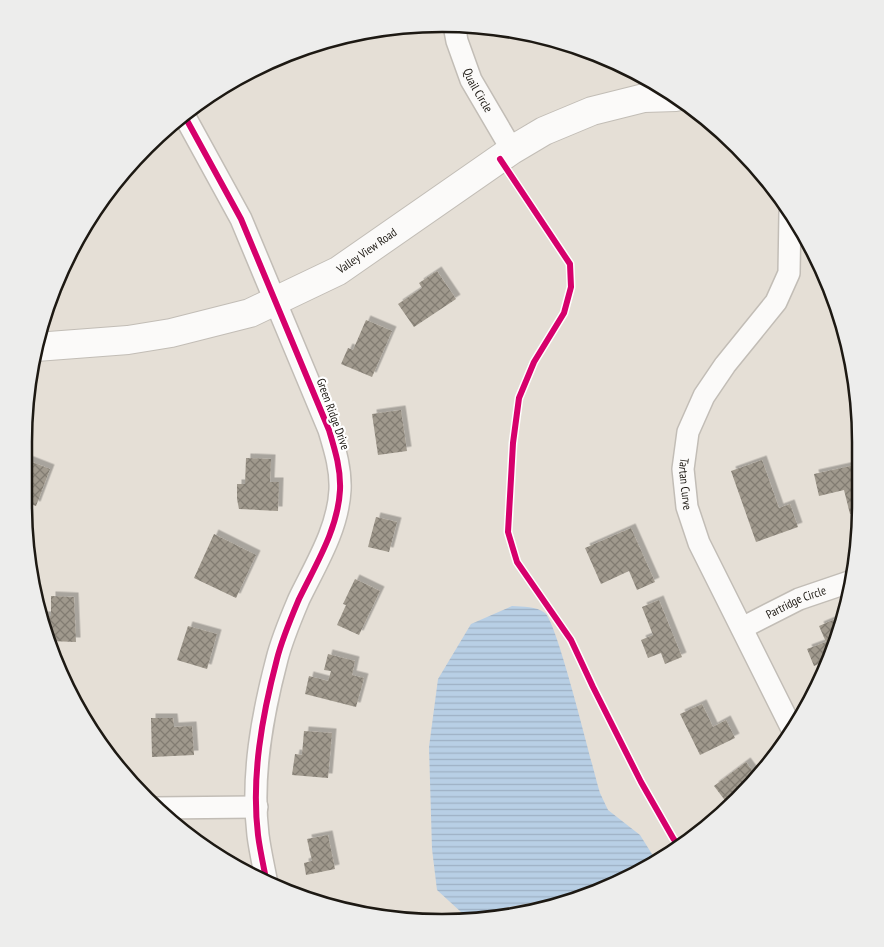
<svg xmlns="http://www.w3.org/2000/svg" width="884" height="947" font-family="'PT Sans Narrow',sans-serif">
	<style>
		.water { fill: url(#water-rules) }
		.building { fill: url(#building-cross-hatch); filter: url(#shadow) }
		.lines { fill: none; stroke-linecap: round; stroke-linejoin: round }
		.minor-casing { stroke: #c2bdb6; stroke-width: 24 }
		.tertiary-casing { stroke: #c2bdb6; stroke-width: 30 }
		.minor { stroke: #fbfaf9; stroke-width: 21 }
		.tertiary { stroke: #fbfaf9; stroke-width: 28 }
		.cycleway-casing { stroke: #fff; stroke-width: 9 }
		.cycleway { stroke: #d6006c; stroke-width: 6 }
		.labels { text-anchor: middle; stroke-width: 4.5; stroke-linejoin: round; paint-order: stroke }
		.street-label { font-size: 12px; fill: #1d1913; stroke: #fff }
		.rim { fill: none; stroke: #1d1913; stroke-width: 2.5 }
	</style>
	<defs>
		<pattern id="water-rules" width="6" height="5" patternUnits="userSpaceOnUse" patternTransform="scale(1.25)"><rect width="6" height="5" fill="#b8cfe5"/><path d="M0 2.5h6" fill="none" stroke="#9eb1c4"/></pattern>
		<pattern id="building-cross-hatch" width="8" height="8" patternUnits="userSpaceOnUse" patternTransform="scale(1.25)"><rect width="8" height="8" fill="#a0998d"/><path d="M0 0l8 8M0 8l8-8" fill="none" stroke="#827c72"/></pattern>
		<filter id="shadow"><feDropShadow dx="4.5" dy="-4.5" stdDeviation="0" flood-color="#0004"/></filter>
	</defs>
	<rect width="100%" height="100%" fill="#e5dfd6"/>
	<path class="water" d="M512,606C523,607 536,606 545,613C558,624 592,767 600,793L608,810L640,835L657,862C627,878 593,903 558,898L477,913L461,912L437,890L432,849L429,747L438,679L471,624Z"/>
	<path class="building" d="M437,271L456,299L414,327L398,304L422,288L419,283Z
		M366,320L392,331L372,377L341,364L348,348L353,350Z
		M401,410L407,451L378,455L372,414Z
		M246,458L271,459L270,482H279L278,511L239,509L237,499V484H245Z
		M27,460L50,469L36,506L28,503Z
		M762,460L779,508L790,504L798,527L756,542L731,471Z
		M855,465L854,514H850L844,490L819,496L814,474Z
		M376,517L397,522L389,552L368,547Z
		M631,528L655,582L637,590L629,571L601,584L585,548Z
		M214,534L256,555L236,598L194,578Z
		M355,579L380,591L359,635L337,625L346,605L343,604Z
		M51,596L74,597L76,642L50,641L42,616H51Z
		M659,600L682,657L665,664L661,653L648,658L641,640L653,635L642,607Z
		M840,617L842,621L830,659L814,666L807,649L826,642L819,626Z
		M188,626L217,634L207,669L177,660Z
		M328,654L355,661L352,675L364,678L356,707L305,694L309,676L328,681L331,671L324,670Z
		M702,704L713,727L726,720L735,738L700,755L680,714Z
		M151,718H173L174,727L192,726L194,755L152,757Z
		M304,731L332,733L328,778L292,775L295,754L302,755Z
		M746,762L757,777L738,801L730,807L714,786Z
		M328,835L335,869L306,875L304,863L312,861L307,839Z"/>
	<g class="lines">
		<defs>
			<g id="minor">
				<path id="s1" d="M454,25L457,41L471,80L512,150"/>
				<path d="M184,115L241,219L329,430C335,450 341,469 340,490C338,529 316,564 299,599C291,618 282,639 277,659C262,716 251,777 258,835C260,851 264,868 267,884"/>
				<path id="s2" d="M790,213L789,273L776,302L725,365L704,396L688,432L683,469L687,507L699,543L793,731"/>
				<path id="s3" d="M742,628L799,599L852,581"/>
				<path d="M155,808L257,807"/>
			</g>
			<g id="tertiary">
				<path id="s4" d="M36,347L128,340L171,333L250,313L338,271L512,150L544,131L592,111L644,98L676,97"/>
			</g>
		</defs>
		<use href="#minor" class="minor-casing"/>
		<use href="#tertiary" class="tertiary-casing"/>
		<use href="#minor" class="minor"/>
		<use href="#tertiary" class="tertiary"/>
		<defs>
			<path id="cycleway" d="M184,115L241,219L329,430C335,450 341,469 340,490C338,529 316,564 299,599C291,618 282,639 277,659C262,716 251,777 258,835C260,851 264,868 267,884
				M500,159L570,264L571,287L564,313L534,362L519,398L513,443L508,532L517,562L571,640L593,687L641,782L673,838L680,848"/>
		</defs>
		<use href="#cycleway" class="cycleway-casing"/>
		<use href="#cycleway" class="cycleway"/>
	</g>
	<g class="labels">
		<g class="street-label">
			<text dy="4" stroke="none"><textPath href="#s1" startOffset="70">Quail Circle</textPath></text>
			<text dy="4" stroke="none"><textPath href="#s4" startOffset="350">Valley View Road</textPath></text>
			<text transform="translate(333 414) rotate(70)" y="4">Green Ridge Drive</text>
			<text dy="4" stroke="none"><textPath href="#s2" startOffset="302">Tartan Curve</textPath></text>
			<text dy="4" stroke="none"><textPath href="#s3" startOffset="60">Partridge Circle</textPath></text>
		</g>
	</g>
	<path d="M0 0H884V947H0ZM442 32H442A410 410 0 0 1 852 442V504A410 410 0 0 1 442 914H442A410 410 0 0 1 32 504V442A410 410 0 0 1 442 32Z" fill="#ededec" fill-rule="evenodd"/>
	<path class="rim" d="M442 32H442A410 410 0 0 1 852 442V504A410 410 0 0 1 442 914H442A410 410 0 0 1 32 504V442A410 410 0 0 1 442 32Z"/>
</svg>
